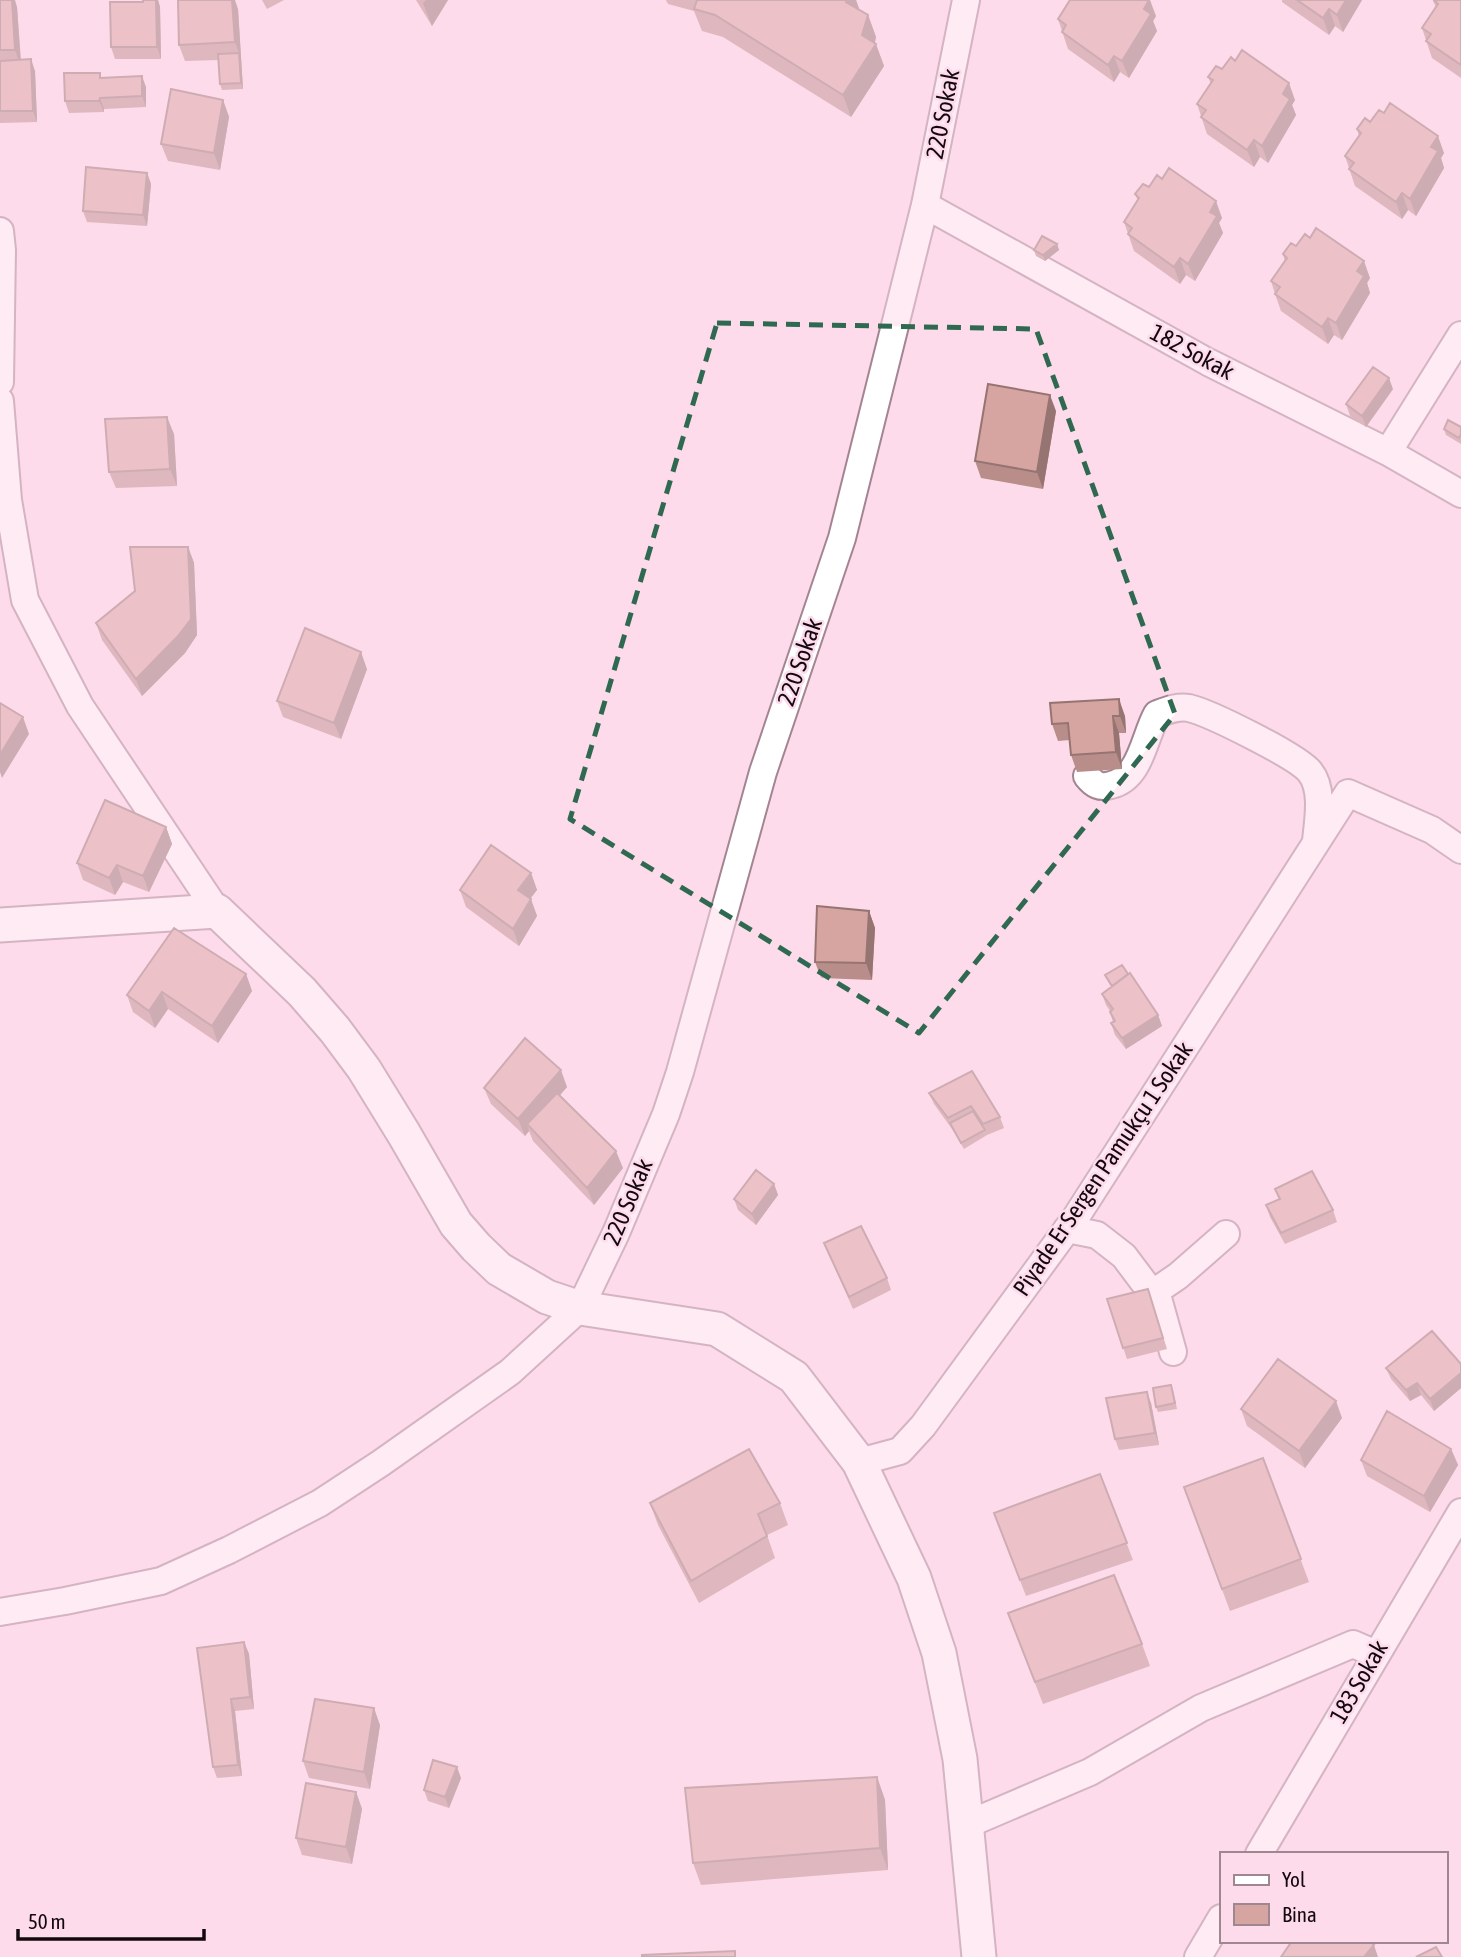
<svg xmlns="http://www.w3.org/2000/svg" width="1461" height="1957" font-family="'Asap Condensed',sans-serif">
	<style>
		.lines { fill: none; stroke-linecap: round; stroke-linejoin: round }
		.minor-casing { stroke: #a38592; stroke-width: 30 }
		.tertiary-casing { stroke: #a38592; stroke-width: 37 }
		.minor { stroke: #fff; stroke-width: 26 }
		.tertiary { stroke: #fff; stroke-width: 33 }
		.wall { fill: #b98e8a }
		.shaded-wall { fill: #967471 }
		.building { fill: #d7a5a1; stroke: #967471; stroke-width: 2 }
		.marked { fill: none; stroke: #306951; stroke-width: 5; stroke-dasharray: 14 9; stroke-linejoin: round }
		.labels { text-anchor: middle; stroke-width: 5; stroke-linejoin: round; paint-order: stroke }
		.street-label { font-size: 24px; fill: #12080d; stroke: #fddbea }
	</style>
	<rect width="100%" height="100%" fill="#fddbea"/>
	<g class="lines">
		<defs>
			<path id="minor" d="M925,205L1208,362L1388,452L1461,494
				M0,231L2,250L0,382
				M0,401L8,500L25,600L80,706L217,911
				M1388,452L1461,335
				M1087,776C1094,785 1100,788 1111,785C1141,778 1144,737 1157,714C1168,710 1178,706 1189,708C1210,713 1297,756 1310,772C1324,789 1318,821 1316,841
				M1067,1229L1097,1235L1124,1256L1148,1288L1158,1298L1173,1352
				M1153,1293L1178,1276L1226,1234
				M859,1462L900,1451L923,1426L1076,1217L1348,793L1432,830L1461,850
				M0,1612L65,1601L161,1581L229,1550L320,1503L381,1463L510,1372L580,1308L616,1233L666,1114L680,1072L763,772L842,538L925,205L966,0
				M966,1825L1090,1772L1201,1708L1353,1644L1376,1654
				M1259,1854L1461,1512
				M1198,1957L1221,1918"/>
			<path id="tertiary" d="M0,925L217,911L302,992L335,1030L364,1069L404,1134L456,1224L476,1247L499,1269L547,1297L580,1308L717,1329L794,1377L859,1462L914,1578L939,1653L960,1759L979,1957"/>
		</defs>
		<use href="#minor" class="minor-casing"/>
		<use href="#tertiary" class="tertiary-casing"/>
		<use href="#minor" class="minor"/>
		<use href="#tertiary" class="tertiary"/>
	</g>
	<path class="wall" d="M0,0L17,7L21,60L35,71L37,122L0,123Z
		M143,0H158L160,7L161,59H115L111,47L143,2Z
		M262,0H284L267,9Z
		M416,0H448L432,26Z
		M666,0H856L858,9L868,15L876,37L875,43L884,66L851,117L723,37L702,31L694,11L668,4Z
		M1282,0H1362L1343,32L1335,26L1329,35L1282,2Z
		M1461,0V78L1432,58L1422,28L1436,7L1433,1Z
		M238,9L243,89L222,90L220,84L218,60L185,61L179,45Z
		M1156,16L1153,21L1157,31L1129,78L1120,72L1114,82L1068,49L1058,19Z
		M1235,61L1295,100L1292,105L1296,115L1268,163L1260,157L1254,167L1207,134L1197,104L1211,84L1208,77Z
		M100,73L101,78L146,87V107L104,109V112L69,113L65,101Z
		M223,100L229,117L220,170L168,161L161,144Z
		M1370,122L1444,153L1441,158L1444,168L1416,216L1408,210L1402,219L1355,186L1345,156L1359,136L1357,129Z
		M147,173L151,184L147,226L87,222L83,211Z
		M1149,187L1222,218L1219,223L1223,233L1195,281L1186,275L1180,284L1134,251L1124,222L1138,201L1135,194Z
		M1310,238L1370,278L1367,283L1370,293L1342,340L1334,335L1328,344L1281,311L1275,294L1271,281L1285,261L1283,254Z
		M1057,244L1059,250L1045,261L1036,256L1034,250Z
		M1393,389L1366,427L1350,416L1346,404Z
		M1056,411L1043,489L981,478L975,461Z
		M1461,427V444L1446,435L1444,429Z
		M174,434L177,486L116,488L109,472Z
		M188,547L194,563L197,635L185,653L142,696L102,640L96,623Z
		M367,669L341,739L283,717L277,701Z
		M1125,716L1126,733H1119L1122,769L1077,772L1071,755L1070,740L1058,741L1052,724Z
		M166,827L172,844L149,892L123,882L115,895L83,880L77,863Z
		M531,873L537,890L530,898L537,916L519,946L466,907L460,890Z
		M869,911L875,928L872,980L821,978L815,962Z
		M246,974L252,991L218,1043L168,1009L155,1028L133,1012L127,995Z
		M1105,975L1158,1015L1162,1026L1126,1049L1115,1035L1111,1023L1113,1022L1110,1012V1011L1106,1005L1102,994L1111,987Z
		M972,1071L1000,1117L1004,1128L987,1135L964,1149L952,1129L934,1104L929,1093Z
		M567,1087L559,1096L623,1168L594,1205L533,1141L529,1131L525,1136L491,1104L484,1088Z
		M774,1184L778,1195L756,1225L738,1210L734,1199Z
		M1275,1189L1333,1210L1337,1222L1285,1244L1270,1217L1266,1205L1279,1199Z
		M824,1243L887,1278L891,1290L853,1309Z
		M1107,1299L1152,1301L1167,1349L1127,1359Z
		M1461,1364V1388L1434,1411L1421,1395L1410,1401L1391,1379L1386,1368Z
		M1173,1390L1177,1409L1158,1412L1156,1407Z
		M1151,1403L1159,1445L1119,1450L1115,1439Z
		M1241,1409L1342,1418L1305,1468L1247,1426Z
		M1451,1449L1458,1465L1430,1512L1367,1476L1361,1460Z
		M1263,1458L1309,1582L1230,1611L1184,1487Z
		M1100,1474L1133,1560L1026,1596L994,1513Z
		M650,1503H780L788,1525L767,1535L775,1558L699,1603L658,1525Z
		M1008,1613L1142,1644L1150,1666L1043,1704Z
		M244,1642L249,1654L254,1709L235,1711L242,1776L217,1778L213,1767Z
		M380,1725L370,1789L309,1778L303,1761Z
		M877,1777L885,1800L888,1870L701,1885L693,1863Z
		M461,1778L449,1808L428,1801L424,1790Z
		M356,1792L362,1809L352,1864L302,1855L296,1838Z"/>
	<path class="shaded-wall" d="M12,0H15L17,7L21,67L15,50Z
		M156,0H158L160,7L161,59L157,47Z
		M232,0H235L238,9L243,89L241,83L239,53L235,42Z
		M426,0H448L432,26L423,3Z
		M847,0H856L859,8L854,24Z
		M1149,0H1150L1156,16L1153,21L1157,31L1129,78L1122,61L1144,9Z
		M1346,0H1362L1343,32L1337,15Z
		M1329,9L1335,26L1329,35L1323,18Z
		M868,15L876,37L873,48L876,44L884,66L851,117L843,95Z
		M1114,56L1120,72L1114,82L1108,65Z
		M31,59L35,71L37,122L33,111Z
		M142,76L146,87V107L142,96Z
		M1289,83L1295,100L1292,105L1296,115L1268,163L1262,146L1283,94Z
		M100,98L104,109V112L99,101Z
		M223,100L229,117L220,170L214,153Z
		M1438,136L1444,153L1441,158L1444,168L1416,216L1410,199L1431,147Z
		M1254,140L1260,157L1254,167L1247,150Z
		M147,173L151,184L147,226L143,215Z
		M1402,193L1408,210L1402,219L1396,202Z
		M1216,201L1222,218L1219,223L1223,233L1195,281L1188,264L1210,212Z
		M1057,244L1059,250L1045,261L1043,255Z
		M1180,258L1186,275L1180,284L1174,267Z
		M1364,261L1370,278L1367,283L1370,293L1342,340L1336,323L1357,271Z
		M1328,318L1334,335L1328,344L1322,327Z
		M1389,378L1393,389L1366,427L1362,416Z
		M1050,395L1056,411L1043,489L1037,472Z
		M167,417L174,434L177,486L170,469Z
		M188,547L194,563L197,635L185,653L142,696L136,679Z
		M361,652L367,669L341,739L334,723Z
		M1119,699L1125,716L1126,733L1120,716Z
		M1113,716L1119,733L1122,769L1116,752Z
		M23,717L29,734L2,778L0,772V755Z
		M166,827L172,844L149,892L143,876Z
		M117,865L123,882L115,895L109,878Z
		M531,873L537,890L524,907L518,890Z
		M531,899L537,916L519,946L513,929Z
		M869,911L875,928L872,980L866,963Z
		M246,974L252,991L218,1043L212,1026Z
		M162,992L168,1009L155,1028L149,1011Z
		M1158,1015L1162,1026L1126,1049L1122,1038Z
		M561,1070L567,1087L531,1129L527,1124L529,1131L525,1136L518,1119Z
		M616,1151L623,1168L594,1205L587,1188Z
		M774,1184L778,1195L756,1225L752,1214Z
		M1461,1373V1388L1434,1411L1430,1399Z
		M1417,1383L1421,1395L1410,1401L1406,1390Z
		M1147,1392L1151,1403L1159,1445L1155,1433Z
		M1336,1401L1342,1418L1305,1468L1299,1451Z
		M1451,1449L1458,1465L1430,1512L1424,1496Z
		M244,1642L249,1654L254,1709L250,1697Z
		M231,1699L235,1711L242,1776L238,1765Z
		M374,1708L380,1725L370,1789L364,1772Z
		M457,1767L461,1778L449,1808L445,1797Z
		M877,1777L885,1800L888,1870L880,1848Z
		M356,1792L362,1809L352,1864L346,1847Z
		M1374,1945L1378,1957H1364Z"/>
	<path class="building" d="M0,0H12L15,50H0Z
		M143,0H156L157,47H111L110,2H143Z
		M178,0H232L235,42L179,45Z
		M697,0H847L846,2L868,15L862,35L876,44L843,95L715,15L694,9Z
		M1070,0H1149L1144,9L1151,14L1122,61L1114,56L1108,65L1062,32L1066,25L1058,19Z
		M1297,0H1346L1337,15L1329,9L1323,18Z
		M1434,0H1461V65L1426,41L1431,34L1422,28L1438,4Z
		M1242,50L1289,83L1283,94L1290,99L1262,146L1254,140L1247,150L1201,117L1206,110L1197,104L1213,80L1208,77L1216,66L1222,69L1231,57L1235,61Z
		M239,53L241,83L220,84L218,54Z
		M31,59L33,111H0V61Z
		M64,73H100V78L142,76V96L100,98L99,101H65Z
		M171,89L223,100L214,153L161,144Z
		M1390,103L1438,136L1431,147L1438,151L1410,199L1402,193L1396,202L1349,169L1354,163L1345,156L1361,133L1357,129L1365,118L1370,122L1379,110L1384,113Z
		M86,167L147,173L143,215L83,211Z
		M1169,168L1216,201L1210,212L1217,216L1188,264L1180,258L1174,267L1128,234L1132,228L1124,222L1139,198L1135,194L1143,184L1149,187L1157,175L1162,179Z
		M1316,228L1364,261L1357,271L1364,276L1336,323L1328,318L1322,327L1275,294L1280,287L1271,281L1287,258L1283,254L1291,243L1296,246L1305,234L1310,238Z
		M1042,236L1057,244L1043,255L1034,250Z
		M1373,367L1389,378L1362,416L1346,404Z
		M988,384L1050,395L1037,472L975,461Z
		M167,417L170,469L109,472L105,419Z
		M1448,420L1461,427V434L1459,438L1444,429Z
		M130,547H188L191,619L178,636L136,679L96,623L135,591Z
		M305,628L361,652L334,723L277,701Z
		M1119,699L1120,716H1113L1116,752L1071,755L1068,723L1052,724L1050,703Z
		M0,703L23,717L0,755Z
		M105,800L166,827L143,876L117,865L109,878L77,863Z
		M491,845L531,873L518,890L531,899L513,929L460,890Z
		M817,906L869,911L866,963L815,962Z
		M174,928L246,974L212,1026L162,992L149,1011L127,995Z
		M1122,965L1128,974L1112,986L1105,975Z
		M1130,973L1158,1015L1122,1038L1111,1023L1115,1021L1110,1012L1113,1009L1102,994Z
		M525,1038L561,1070L518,1119L484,1088Z
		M972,1071L1000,1117L983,1124L971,1106L948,1118L929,1093Z
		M557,1093L616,1151L587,1188L527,1124Z
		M973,1111L985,1130L961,1143L950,1123Z
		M756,1170L774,1184L752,1214L734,1199Z
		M1312,1171L1333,1210L1281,1233L1266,1205L1280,1199L1275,1189Z
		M861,1226L887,1278L849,1297L824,1243Z
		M1148,1289L1163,1338L1123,1348L1107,1299Z
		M1432,1331L1461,1364V1373L1430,1399L1417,1383L1406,1390L1386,1368Z
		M1278,1359L1336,1401L1299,1451L1241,1409Z
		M1171,1385L1175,1403L1156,1407L1153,1388Z
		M1147,1392L1155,1433L1115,1439L1106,1398Z
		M1387,1411L1451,1449L1424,1496L1361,1460Z
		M749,1449L780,1503L758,1514L767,1536L691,1581L650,1503Z
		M1263,1458L1301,1559L1222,1589L1184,1487Z
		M1100,1474L1127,1543L1020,1580L994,1513Z
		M1114,1575L1142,1644L1035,1682L1008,1613Z
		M244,1642L250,1697L231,1699L238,1765L213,1767L197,1648Z
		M315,1699L374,1708L364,1772L303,1761Z
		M433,1760L457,1767L445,1797L424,1790Z
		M877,1777L880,1848L693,1863L685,1788Z
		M306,1783L356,1792L346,1847L296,1838Z
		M1292,1941H1369L1374,1945L1364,1957H1281Z
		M1436,1947L1442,1957H1416Z
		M735,1951V1957H642V1955Z"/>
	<path d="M0 0H1461V1957H0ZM717,323L1036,329L1175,714L919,1033L570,819Z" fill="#fddbea" fill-opacity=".55" fill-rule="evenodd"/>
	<path class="marked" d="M717,323L1036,329L1175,714L919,1033L570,819Z"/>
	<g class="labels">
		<g class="street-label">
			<text transform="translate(943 114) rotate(-79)" y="8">220 Sokak</text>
			<text transform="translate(1192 352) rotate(28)" y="8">182 Sokak</text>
			<text transform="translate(800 662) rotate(-71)" y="8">220 Sokak</text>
			<text transform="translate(1103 1169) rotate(-56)" y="8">Piyade Er Sergen Pamukçu 1 Sokak</text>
			<text transform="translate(628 1202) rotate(-67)" y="8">220 Sokak</text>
			<text transform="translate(1359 1682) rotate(-60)" y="8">183 Sokak</text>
		</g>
	</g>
	<rect x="1220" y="1852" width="228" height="91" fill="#fddbea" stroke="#9f8792" stroke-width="2"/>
	<rect x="1234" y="1875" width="35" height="10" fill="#ffffff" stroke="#9f8792" stroke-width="2"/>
	<text x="1282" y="1887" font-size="21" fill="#12080d">Yol</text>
	<rect x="1234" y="1904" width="35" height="21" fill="#d7a5a1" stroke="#9f8792" stroke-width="2"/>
	<text x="1282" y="1922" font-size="21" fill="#12080d">Bina</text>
	<path d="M18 1929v10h186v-10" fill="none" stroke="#12080d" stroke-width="3.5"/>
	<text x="28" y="1929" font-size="21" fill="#12080d" stroke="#fddbea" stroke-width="5" paint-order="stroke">50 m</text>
</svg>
